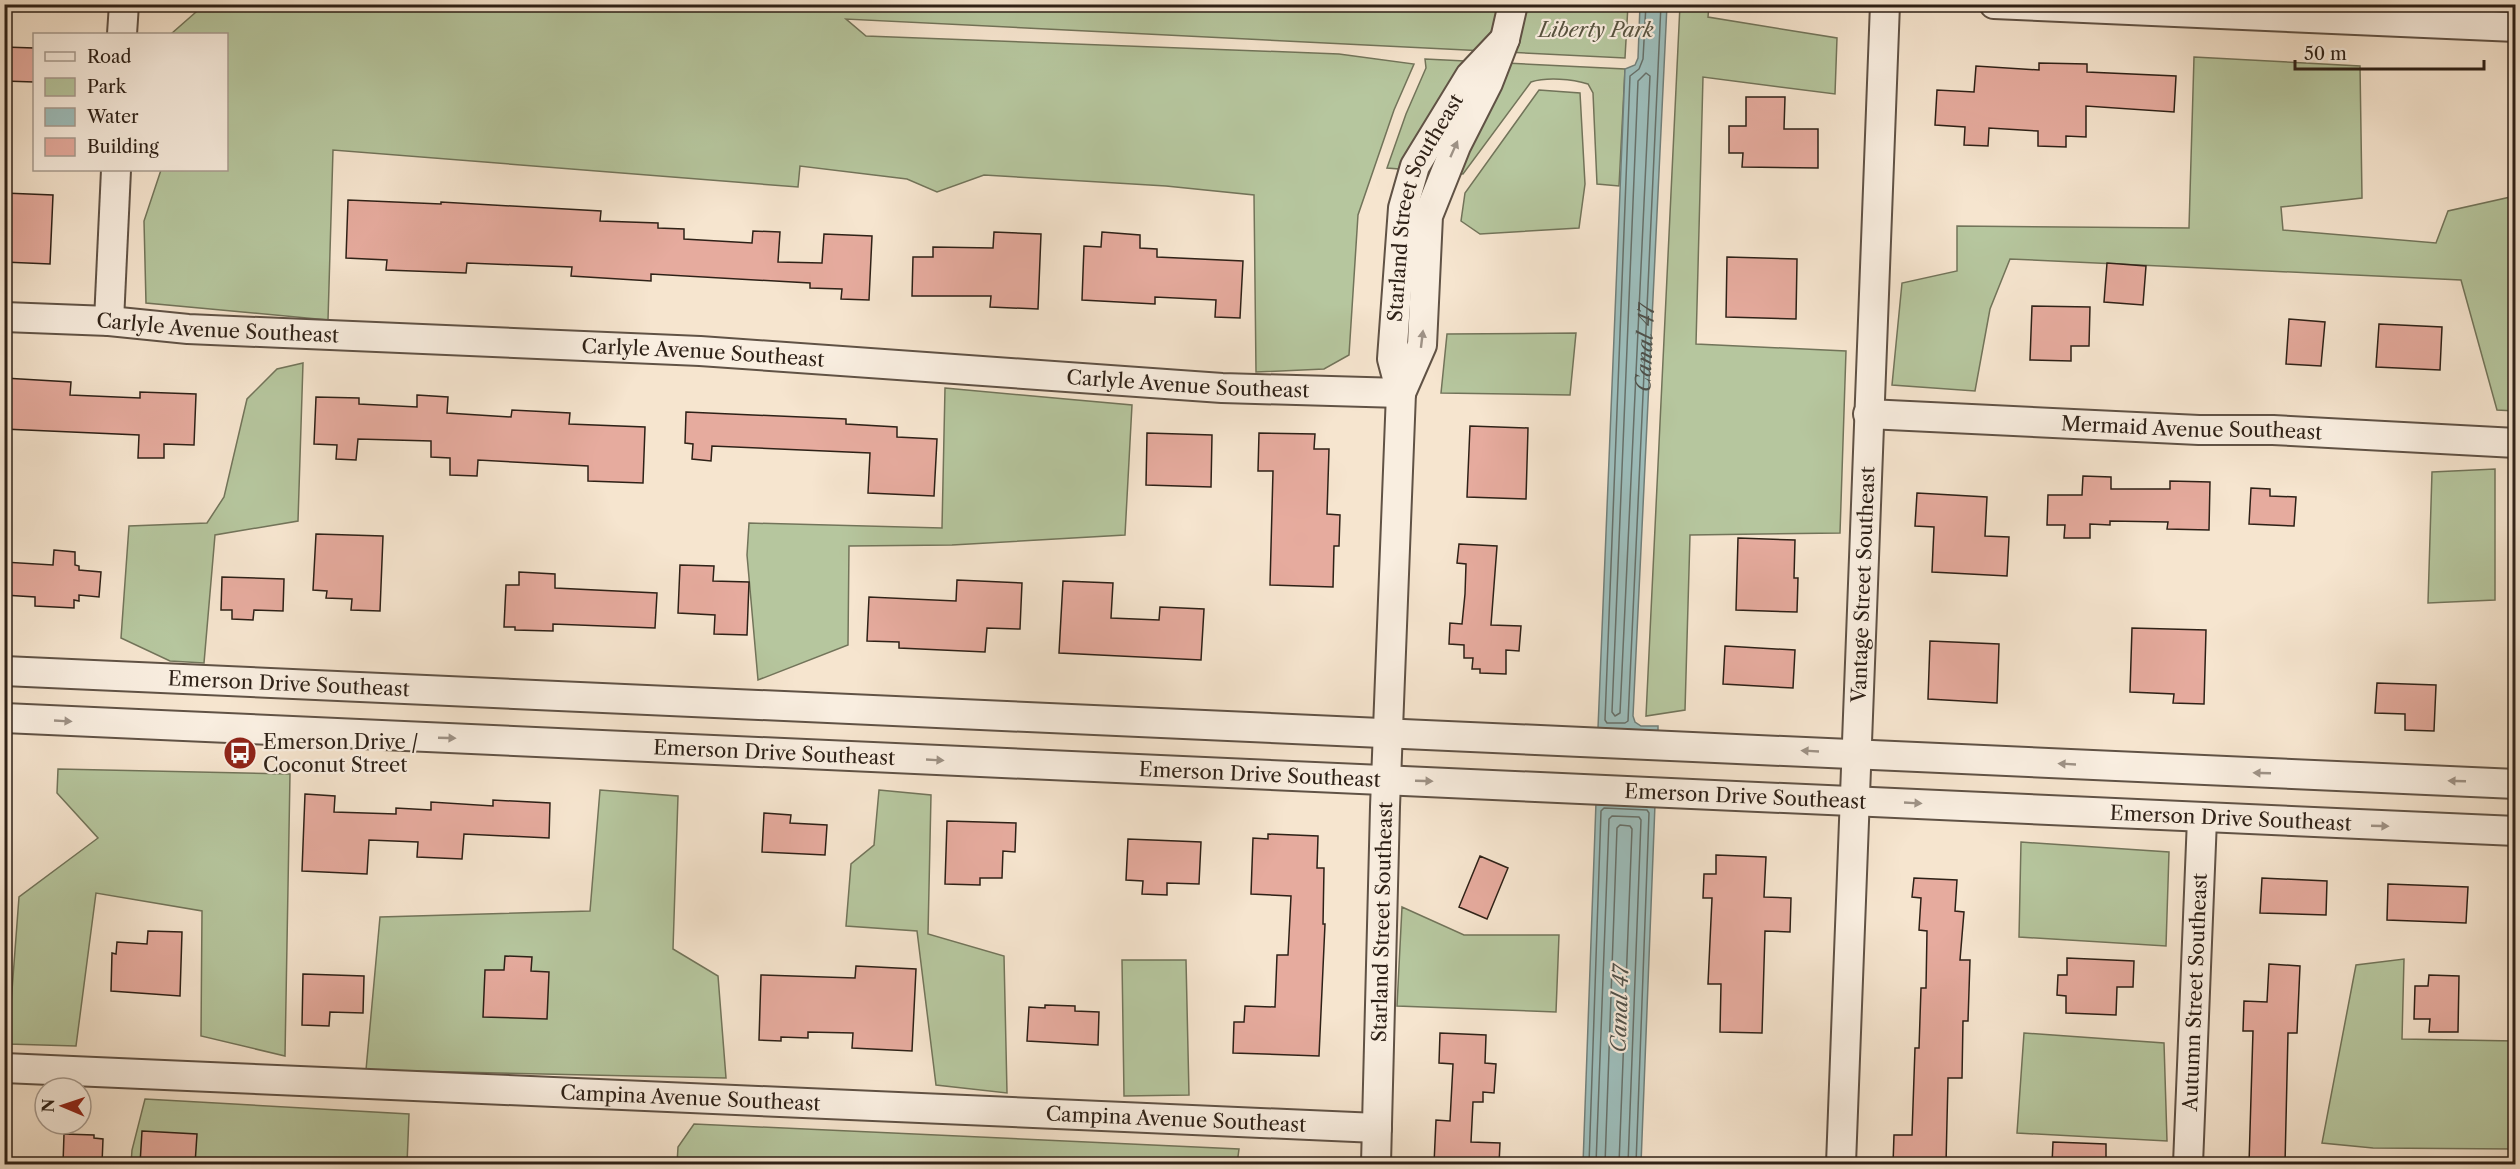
<svg xmlns="http://www.w3.org/2000/svg" width="2520" height="1169" font-family="'Libre Caslon Text',serif">
	<style>
		.green { fill: #b6c69e; stroke: #72745a; stroke-width: 1.5 }
		.water { fill: #9dbebc; stroke: #717f7a; stroke-width: 1.5 }
		.lines { fill: none; stroke-linecap: round; stroke-linejoin: round }
		.shore { stroke: #66706a; stroke-width: 1.5 }
		.building { fill: #e6ab9e; stroke: #2e2117; stroke-width: 1.5 }
		.minor-casing { stroke: #605245; stroke-width: 32 }
		.minor { stroke: #f9eee0; stroke-width: 28 }
		.oneway { fill: #9e9286 }
		.labels { text-anchor: middle; stroke-width: 4.5; stroke-linejoin: round; paint-order: stroke }
		.park-label { font-size: 20px; font-style: italic; fill: #575340; stroke: #f9eee0 }
		.street-label { font-size: 20px; fill: #2e2117; stroke: #f9eee0 }
		.poi-label { font-size: 20px; fill: #2e2117; stroke: #f9eee0; text-anchor: start }
		.water-label { font-size: 21px; font-style: italic; fill: #4f5049; stroke: #f9eee0 }
	</style>
	<rect width="100%" height="100%" fill="#f6e5cf"/>
	<filter id="stains"><feTurbulence type="fractalNoise" baseFrequency=".00333" numOctaves="4"/><feColorMatrix values="0 0 0 0 .2 0 0 0 0 .09 0 0 0 0 .02 0 0 0 .5 -.17"/></filter>
	<radialGradient id="worn" r=".72"><stop offset=".6" stop-color="#630" stop-opacity="0"/><stop offset="1" stop-color="#630" stop-opacity=".3"/></radialGradient>
	<path class="green" d="M204,5H1628L1625,58L846,19L866,36L1339,54L1414,64L1394,110L1358,215L1349,355L1324,369L1256,372L1254,195L1166,186L984,175L937,192L907,179L800,166L798,187L333,150L328,320L146,303L144,221L161,170H226V34H171Z
		M1680,5H1709L1708,17L1837,38L1835,94L1703,77L1696,344L1846,351L1840,533L1690,535L1685,710L1646,716Z
		M2194,57L2360,66L2362,198L2281,207L2283,230L2436,243L2448,211L2515,196V411L2497,410L2461,280L2010,259L1990,309L1975,391L1892,385L1902,283L1957,271V226L2189,228Z
		M1425,59L1625,69L1619,186L1597,184L1593,93L1588,84C1572,79 1547,77 1531,82L1463,174L1387,168L1406,114L1426,68Z
		M1539,90L1580,93L1585,184L1579,228L1480,234L1461,221L1465,193Z
		M1576,333L1570,395L1441,393L1447,334Z
		M303,363L298,521L215,535L204,663L170,661L121,638L129,526L207,523L224,497L247,399L277,369Z
		M945,388L1132,405L1125,535L952,545L849,546L848,645L758,680L747,555L749,523L942,528Z
		M2495,469V600L2428,603L2432,472Z
		M58,769L290,774L285,1056L201,1036L202,911L96,893L76,1046L8,1044L19,897L98,838L57,793Z
		M600,790L678,796L673,949L718,976L726,1078L366,1070L380,917L590,911Z
		M879,790L931,795L928,934L1004,956L1007,1093L936,1085L917,931L846,926L851,864L874,845Z
		M2021,842L2169,852L2166,946L2019,937Z
		M1402,907L1464,935H1559L1556,1012L1397,1006Z
		M2404,959L2402,1039L2515,1041V1149L2373,1148L2322,1143L2356,965Z
		M1122,960H1186L1189,1095L1124,1096Z
		M2024,1033L2164,1043L2167,1141L2017,1133Z
		M145,1099L409,1114L407,1164H131L132,1150Z
		M694,1124L1239,1149L1237,1164H677L678,1147Z"/>
	<path class="water" d="M1640,5H1667L1633,716L1635,722L1641,726H1658V731L1598,728L1625,69L1635,65L1638,58Z
		M1596,802L1655,804L1641,1164H1583Z"/>
	<g class="lines">
		<g class="shore">
			<path id="s1" d="M1646,4L1643,59L1639,69L1630,76L1605,720L1607,723H1625L1628,721L1661,4"/>
			<path d="M1646,73L1650,76L1620,713L1615,716L1612,712L1638,81Z"/>
			<path d="M1589,1164L1601,811L1604,808L1647,810L1649,813L1636,1164"/>
			<path d="M1596,1164L1609,819L1612,816L1639,817L1641,820L1628,1164"/>
			<path d="M1605,1164L1617,828L1620,825L1630,826L1632,829L1619,1164"/>
		</g>
	</g>
	<path class="building" d="M4,47L34,48V82L4,81Z
		M2039,63L2087,64V72L2176,76L2174,112L2086,106V137L2066,136V147L2038,146V131L1989,128L1988,146L1964,145L1965,127L1935,125L1937,90L1974,92L1976,66L2039,70Z
		M1746,97H1785L1784,129H1818V168L1742,167L1743,153H1729V126H1746Z
		M4,193L53,195L50,264L4,262Z
		M348,200L441,204V202L601,211L600,221L658,223V228L684,229V239L752,243L753,231L780,232L778,262L822,263L824,234L872,236L869,300L841,299L842,289L810,288V283L651,274V281L571,276L572,267L467,263L466,273L386,270L387,260L346,258Z
		M994,232L1041,234L1038,309L990,307L991,296H912L913,257H933V247L993,248Z
		M1102,232L1140,235V248L1157,249V257L1243,261L1240,318L1215,317L1216,300L1155,297V304L1082,300L1084,246L1101,247Z
		M1727,257L1797,259L1796,319L1726,317Z
		M2107,263L2146,266L2143,305L2104,302Z
		M2032,306L2090,307L2089,346H2071V361L2030,360Z
		M2289,319L2325,322L2321,366L2286,364Z
		M2379,324L2442,327L2440,370L2376,367Z
		M4,378L71,382L70,395L140,398V392L196,394L194,445L164,444V458H138L139,435L4,429Z
		M417,395L448,397L447,413L511,417L512,410L570,413L569,424L645,427L643,483L588,481V466L478,460L477,476L450,475V458L431,457V441L358,439L356,460L336,459L337,445L314,444L316,397L359,398V404L417,407Z
		M686,412L846,419V424L897,427V437L937,439L934,496L868,493L870,453L712,446L711,461L692,459L693,444L685,443Z
		M1470,426L1528,428L1526,499L1467,497Z
		M1147,433L1212,435L1211,487L1146,485Z
		M1259,433L1315,434L1314,449H1329L1327,514L1340,515L1339,546H1334L1333,587L1270,585L1273,471H1258Z
		M2083,476L2111,477V489H2170V481L2210,482L2209,530L2167,529L2168,522L2110,521V525L2090,524V538H2064L2065,525H2047L2048,495H2082Z
		M2251,488L2270,489V496L2296,497L2294,526L2249,524Z
		M1917,493L1987,497L1985,536L2009,537L2007,576L1932,572L1934,527L1915,526Z
		M316,534L383,536L380,611L351,610L352,599L326,598L327,591L313,590Z
		M1738,538L1795,540L1794,578H1798L1797,612L1736,610Z
		M1459,544L1497,546L1491,625L1521,626L1519,651L1506,650V674L1480,673V669H1472L1473,658H1464V645L1449,644L1450,623L1462,624L1465,594L1466,564L1457,563Z
		M54,550L75,552V565L79,566V570L101,572L99,597L79,595V601L74,600V608L35,606V597L4,595V562L53,565Z
		M680,565L714,566L713,581L749,582L747,635L714,634L715,615L678,613Z
		M519,572L555,574V588L657,593L655,628L553,624V631L515,630V627H504L506,585H519Z
		M222,577L284,579L283,611L254,610L253,620L232,619V610H221Z
		M957,580L1022,583L1020,629L987,628L985,652L899,648V642L867,641L869,597L956,601Z
		M1063,581L1113,583L1111,618L1159,620L1160,607L1204,609L1201,660L1059,653Z
		M2132,628L2206,630L2204,704L2173,703L2174,694L2130,692Z
		M1930,641L1999,644L1997,703L1928,699Z
		M1725,646L1795,650L1793,688L1723,684Z
		M2377,683L2436,685L2434,731L2405,730V714L2375,713Z
		M305,794L335,796L334,812L396,814V808L431,810V802L493,806V800L550,803L549,838L464,834L462,859L417,857L418,842L369,840L367,874L302,871Z
		M764,813L791,815L790,823L827,825L825,855L762,852Z
		M947,821L1016,823L1015,852L1003,851L1002,878H980V885L945,884Z
		M1268,834L1318,836L1317,868H1324L1323,924H1325L1319,1056L1233,1053L1234,1022H1244L1245,1006L1275,1007L1277,955H1288L1291,896L1251,894L1253,838L1268,839Z
		M1128,839L1201,842L1199,884L1167,883V895L1142,894L1143,881L1126,880Z
		M1716,855L1766,857L1764,897L1791,898L1790,932L1765,931L1762,1033L1720,1032L1721,984H1708L1712,898H1703L1704,874H1716Z
		M1480,856L1508,868L1487,919L1459,907Z
		M1914,878L1957,880L1955,911L1964,912L1960,960H1970L1968,1021H1963L1962,1078H1948L1946,1164H1893L1894,1135H1912L1915,1048H1919L1921,988H1926L1927,931L1919,930L1921,898L1912,897Z
		M2262,878L2327,881L2326,915L2260,913Z
		M2388,884L2468,887L2466,923L2387,920Z
		M148,931L182,932L180,996L111,991L112,953L116,954L117,942L147,944Z
		M505,956L532,957L531,971L549,972L547,1019L483,1017L485,970H504Z
		M2067,958L2134,961L2133,987H2117L2116,1015L2066,1013V996L2057,995L2058,975H2067Z
		M2269,964L2300,966L2297,1033H2288L2285,1164H2249L2253,1031H2243L2244,1001L2267,1002Z
		M856,966L916,969L912,1051L852,1048L853,1033L808,1032V1038L781,1037V1041L759,1040L761,975L855,978Z
		M303,974L364,976L363,1013L330,1012L329,1026L302,1025Z
		M2429,975L2459,976L2458,1032H2429L2430,1019H2414L2415,986H2428Z
		M1045,1005L1075,1006V1011L1099,1012L1098,1045L1027,1041L1029,1007L1045,1008Z
		M1440,1033L1486,1035L1485,1063L1496,1064L1494,1093L1483,1092V1102H1473L1471,1142L1500,1143L1499,1164H1434L1436,1120L1450,1121L1453,1064L1439,1063Z
		M142,1131L197,1134L195,1164H140Z
		M64,1134L94,1135V1138L103,1139L102,1164H63Z
		M2053,1142L2106,1144V1164H2052Z"/>
	<g class="lines">
		<defs>
			<g id="minor">
				<path d="M1994,4L2516,27"/>
				<path d="M122,34L124,4"/>
				<path id="s2" d="M4,317L109,321L188,329L700,351L1222,388L1401,393"/>
				<path d="M109,321L116,170"/>
				<path d="M1401,393L1422,345L1428,216L1456,146L1488,83L1505,39L1513,4"/>
				<path id="s3" d="M1868,414L2199,430H2273L2516,443"/>
				<path id="s4" d="M4,671L2516,784"/>
				<path id="s5" d="M4,718L2516,831"/>
				<path id="s6" d="M4,1068L1377,1128"/>
				<path id="s7" d="M1376,1164L1385,807L1401,393L1392,359L1403,208L1415,166L1470,76L1505,39"/>
				<path id="s8" d="M1841,1164L1885,4"/>
				<path id="s9" d="M2188,1164L2202,819"/>
			</g>
		</defs>
		<use href="#minor" class="minor-casing"/>
		<use href="#minor" class="minor"/>
	</g>
	<defs><path id="oneway-solid" d="M-6-.8H1V-3.2L6.5 0L1 3.2V.8H-6Z" transform="scale(1.5)"/></defs>
	<g class="oneway">
		<use href="#oneway-solid" transform="translate(1454 149) rotate(-66)"/>
		<use href="#oneway-solid" transform="translate(1422 339) rotate(-83)"/>
		<use href="#oneway-solid" transform="translate(63 721) rotate(3)"/>
		<use href="#oneway-solid" transform="translate(447 738) rotate(2)"/>
		<use href="#oneway-solid" transform="translate(1810 751) rotate(-177)"/>
		<use href="#oneway-solid" transform="translate(935 760) rotate(3)"/>
		<use href="#oneway-solid" transform="translate(2067 764) rotate(-177)"/>
		<use href="#oneway-solid" transform="translate(2262 773) rotate(-178)"/>
		<use href="#oneway-solid" transform="translate(1424 781) rotate(2)"/>
		<use href="#oneway-solid" transform="translate(2457 781) rotate(-178)"/>
		<use href="#oneway-solid" transform="translate(1913 803) rotate(3)"/>
		<use href="#oneway-solid" transform="translate(2380 826) rotate(2)"/>
	</g>
	<defs>
		<symbol id="bus-disc" viewBox="-11 -11 22 22"><circle r="9.5" fill="#8f2418" stroke="#f9eee0"/><path d="M-5-6H5V4H4V6H2V4H-2V6H-4V4H-5ZM-3.5-4V0h7V-4ZM-3.5 1.2v1.5H-2V1.2ZM2 1.2v1.5H3.5V1.2Z" fill="#fff"/></symbol>
	</defs>
	<g fill-rule="evenodd">
		<use href="#bus-disc" x="221" y="734" width="38" height="38"/>
	</g>
	<g class="labels">
		<g class="park-label">
			<text x="1596" y="37">Liberty Park</text>
		</g>
		<g class="street-label">
			<text dy="7" stroke="none"><textPath href="#s7" startOffset="964">Starland Street Southeast</textPath></text>
			<text dy="7" stroke="none"><textPath href="#s2" startOffset="214">Carlyle Avenue Southeast</textPath></text>
			<text dy="7" stroke="none"><textPath href="#s2" startOffset="700">Carlyle Avenue Southeast</textPath></text>
			<text dy="7" stroke="none"><textPath href="#s2" startOffset="1186">Carlyle Avenue Southeast</textPath></text>
			<text dy="7" stroke="none"><textPath href="#s3" startOffset="324">Mermaid Avenue Southeast</textPath></text>
			<text dy="7" stroke="none"><textPath href="#s8" startOffset="580">Vantage Street Southeast</textPath></text>
			<text dy="7" stroke="none"><textPath href="#s4" startOffset="285">Emerson Drive Southeast</textPath></text>
			<text dy="7" stroke="none"><textPath href="#s5" startOffset="771">Emerson Drive Southeast</textPath></text>
			<text dy="7" stroke="none"><textPath href="#s5" startOffset="1257">Emerson Drive Southeast</textPath></text>
			<text dy="7" stroke="none"><textPath href="#s5" startOffset="1743">Emerson Drive Southeast</textPath></text>
			<text dy="7" stroke="none"><textPath href="#s5" startOffset="2229">Emerson Drive Southeast</textPath></text>
			<text dy="7" stroke="none"><textPath href="#s7" startOffset="242">Starland Street Southeast</textPath></text>
			<text dy="7" stroke="none"><textPath href="#s9" startOffset="172">Autumn Street Southeast</textPath></text>
			<text dy="7" stroke="none"><textPath href="#s6" startOffset="687">Campina Avenue Southeast</textPath></text>
			<text dy="7" stroke="none"><textPath href="#s6" startOffset="1173">Campina Avenue Southeast</textPath></text>
		</g>
		<g class="poi-label">
			<text x="263" y="749">Emerson Drive /<tspan x="263" dy="23">Coconut Street</tspan></text>
		</g>
		<g class="water-label">
			<text dy="7" stroke="none"><textPath href="#s1" startOffset="1120">Canal 47</textPath></text>
			<text transform="translate(1620 1009) rotate(-88)" y="7">Canal 47</text>
		</g>
	</g>
	<rect width="2520" height="1169" fill="none" stroke="#f6e5cf" stroke-width="24"/>
	<rect x="6" y="6" width="2508" height="1157" fill="none" stroke="#2e2117" stroke-width="3"/>
	<rect x="12" y="12" width="2496" height="1145" fill="none" stroke="#2e2117" stroke-width="1.5"/>
	<rect x="33" y="33" width="195" height="138" fill="#f9eee0" stroke="#a89c90" stroke-width="1.5"/>
	<rect x="45" y="52" width="30" height="9" fill="#f9eee0" stroke="#a89c90" stroke-width="1.5"/>
	<text x="87" y="63" font-size="18" fill="#2e2117">Road</text>
	<rect x="45" y="78" width="30" height="18" fill="#b6c69e" stroke="#a89c90" stroke-width="1.5"/>
	<text x="87" y="93" font-size="18" fill="#2e2117">Park</text>
	<rect x="45" y="108" width="30" height="18" fill="#9dbebc" stroke="#a89c90" stroke-width="1.5"/>
	<text x="87" y="123" font-size="18" fill="#2e2117">Water</text>
	<rect x="45" y="138" width="30" height="18" fill="#e6ab9e" stroke="#a89c90" stroke-width="1.5"/>
	<text x="87" y="153" font-size="18" fill="#2e2117">Building</text>
	<g transform="translate(63 1106) rotate(272)"><circle r="28" fill="#f9eee0" stroke="#a89c90" stroke-width="1.5"/>
	<path d="M0-4.5L10 22L0 15L-10 22Z" fill="#8f2418"/>
	<text y="-9" font-size="16" font-weight="bold" text-anchor="middle" fill="#2e2117">N</text>
	</g>
	<path d="M2295 60v9h189v-9" fill="none" stroke="#2e2117" stroke-width="3"/>
	<text x="2304" y="60" font-size="18" fill="#2e2117" stroke="#f9eee0" stroke-width="4.5" paint-order="stroke">50 m</text>
	<rect width="100%" height="100%" filter="url(#stains)"/>
	<rect width="100%" height="100%" fill="url(#worn)"/>
</svg>
